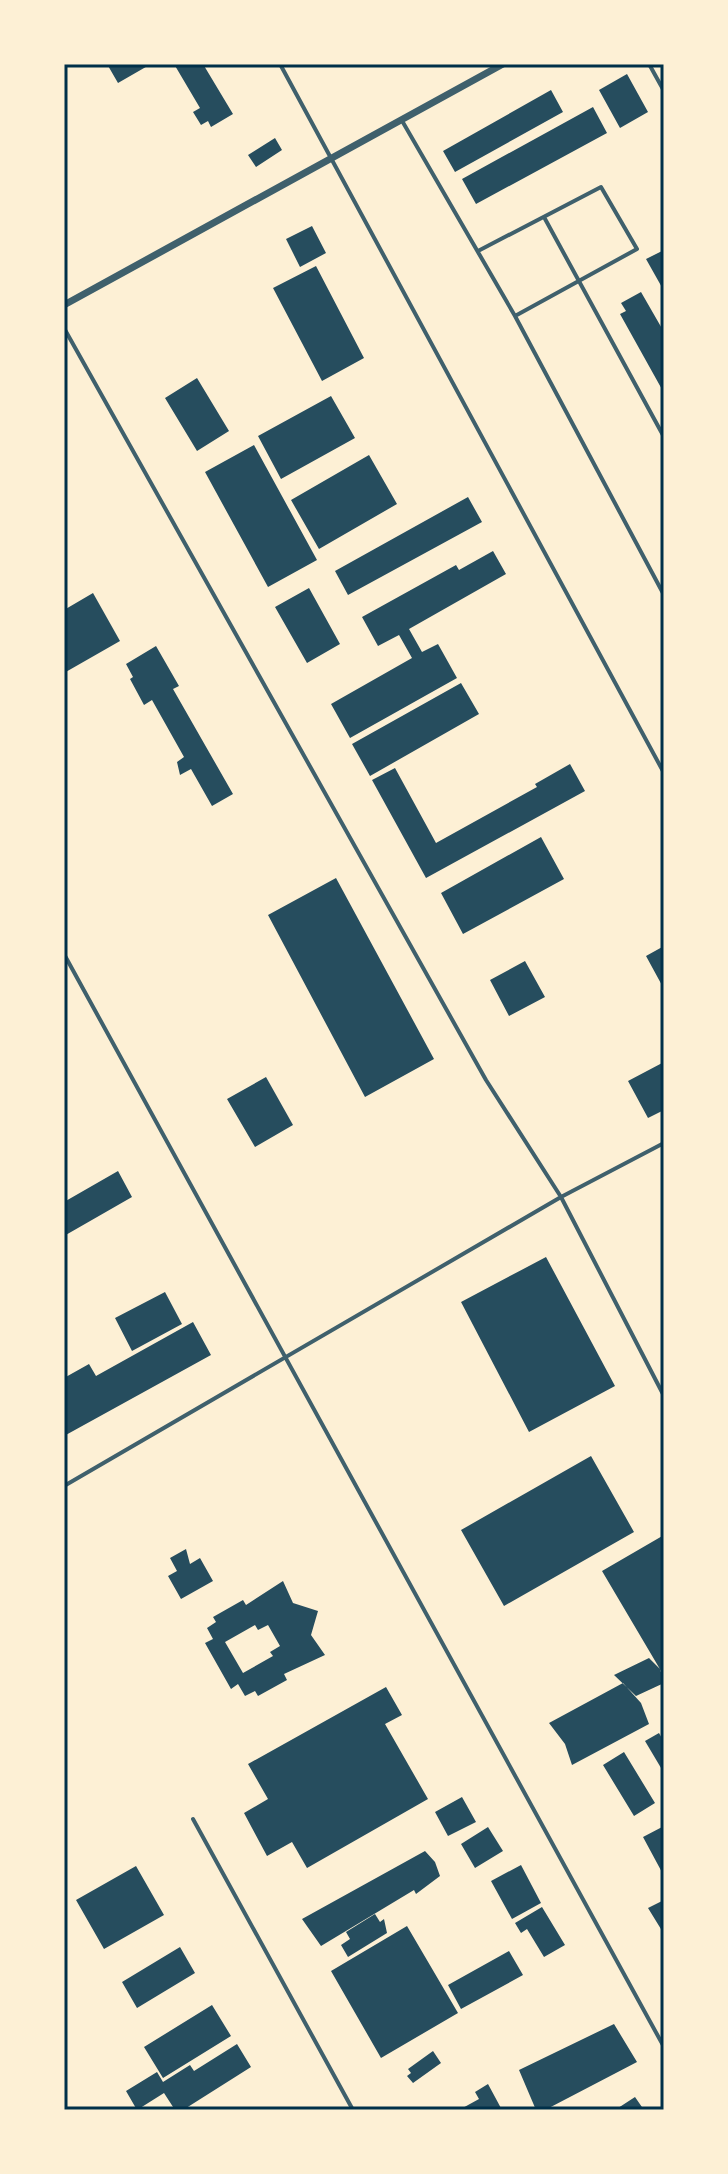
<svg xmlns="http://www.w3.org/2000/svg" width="728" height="2174" font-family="Lora,serif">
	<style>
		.building { fill: #264d5e; fill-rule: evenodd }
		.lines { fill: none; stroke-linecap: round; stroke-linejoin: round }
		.service { stroke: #3f606c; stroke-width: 4 }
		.minor { stroke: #3f606c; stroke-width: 7 }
		.neatline { fill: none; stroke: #003049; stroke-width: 3 }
	</style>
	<rect width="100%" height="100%" fill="#fdf0d5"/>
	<path class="building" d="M107,64H151L118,83Z
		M174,64H203L233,114L211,127L208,121L201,125L193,112L200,108Z
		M627,74L648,112L620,128L599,90Z
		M551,90L563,112L455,172L443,151Z
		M593,107L607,133L476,204L462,179Z
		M275,138L282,150L256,167L248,155Z
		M312,226L326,253L300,267L286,239Z
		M664,250V291L646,259Z
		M316,266L364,358L322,381L273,288Z
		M641,292L664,332V393L620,314L626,311L621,303Z
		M197,378L229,431L197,451L165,398Z
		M331,396L355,438L281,479L258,436Z
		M254,445L317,560L268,587L205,472Z
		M369,455L397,504L319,549L291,500Z
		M468,497L482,522L348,595L335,571Z
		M493,551L506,574L409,629L422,652L438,644L457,678L350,738L331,704L412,658L399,635L378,646L362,617L456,565L459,570Z
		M309,588L340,644L307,663L275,607Z
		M93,593L120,641L64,673V610Z
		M156,646L179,686L173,689L233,794L212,806L191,769L180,775L177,762L184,757L152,700L144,705L130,679L133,677L126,664Z
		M461,683L479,714L370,776L352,744Z
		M570,764L585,791L426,878L372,780L395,768L436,843L537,787L535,784Z
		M541,837L564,879L463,934L441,893Z
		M336,878L434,1059L365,1097L268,915Z
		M664,946V989L646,956Z
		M525,961L545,997L509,1016L490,980Z
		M664,1062V1110L648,1118L628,1081Z
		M266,1077L293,1125L255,1147L227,1099Z
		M118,1171L132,1197L64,1236V1202Z
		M546,1257L615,1386L529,1432L461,1302Z
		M165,1292L182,1324L132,1351L115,1318Z
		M193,1322L211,1355L64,1436V1378L89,1364L96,1376Z
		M591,1456L634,1532L504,1606L461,1530Z
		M664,1535V1676L602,1571Z
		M186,1549L190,1564L200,1558L213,1581L181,1599L168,1576L177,1571L170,1558Z
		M283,1581L293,1603L318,1611L311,1635L325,1655L284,1674L287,1680L258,1696L255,1691L245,1696L238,1684L231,1689L205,1643L213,1639L207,1628L216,1622L213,1617L243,1600L246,1605ZM255,1625L258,1630L268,1625L280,1646L270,1652L273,1656L243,1673L225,1642Z
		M649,1658L660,1669L664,1683L636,1696L614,1675Z
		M623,1683L641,1703L649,1724L572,1765L565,1744L549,1723Z
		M386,1687L402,1715L385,1724L428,1799L307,1868L292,1842L267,1856L244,1813L268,1799L248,1764Z
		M659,1733L664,1742V1773L645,1741Z
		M624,1752L655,1803L634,1816L603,1765Z
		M462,1797L476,1822L448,1836L435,1812Z
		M664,1826V1876L643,1837Z
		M488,1827L503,1851L475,1868L461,1844Z
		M425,1851L435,1862L440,1876L416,1894L414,1890L321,1946L302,1919Z
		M521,1865L541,1903L512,1919L491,1881Z
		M136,1866L164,1915L104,1949L76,1900Z
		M664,1900V1934L648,1908Z
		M542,1907L565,1945L544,1957L527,1929L521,1933L515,1923Z
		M375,1914L380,1922L384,1919L387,1933L348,1957L341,1945L350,1939L346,1932Z
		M407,1926L458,2013L381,2058L331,1971Z
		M180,1947L195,1973L137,2008L122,1982Z
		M509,1951L523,1975L461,2009L448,1985Z
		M212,2005L231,2036L163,2078L144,2047Z
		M614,2024L637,2062L545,2110H536L519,2070Z
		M237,2044L251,2067L183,2110H175L164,2093L137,2110L126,2091L157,2072L163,2082L190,2065L194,2071Z
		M433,2051L441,2063L413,2083L407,2076L411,2073L408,2069Z
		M488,2084L502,2110H459L479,2099L475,2092Z
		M635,2097L644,2110H615Z"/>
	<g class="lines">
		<path class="service" d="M280,64L664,773
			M649,64L664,91
			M401,119L515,316L637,249L601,187L478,251
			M544,217L664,437
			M515,316L664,595
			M64,328L486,1080L561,1197L664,1396
			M64,954L664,2047
			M64,1486L561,1197L664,1143
			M193,1819L353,2110"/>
		<path class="minor" d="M64,305L503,64"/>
	</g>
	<rect width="728" height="2174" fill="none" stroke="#fdf0d5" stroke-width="132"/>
	<rect x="66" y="66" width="596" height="2042" class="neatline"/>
</svg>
